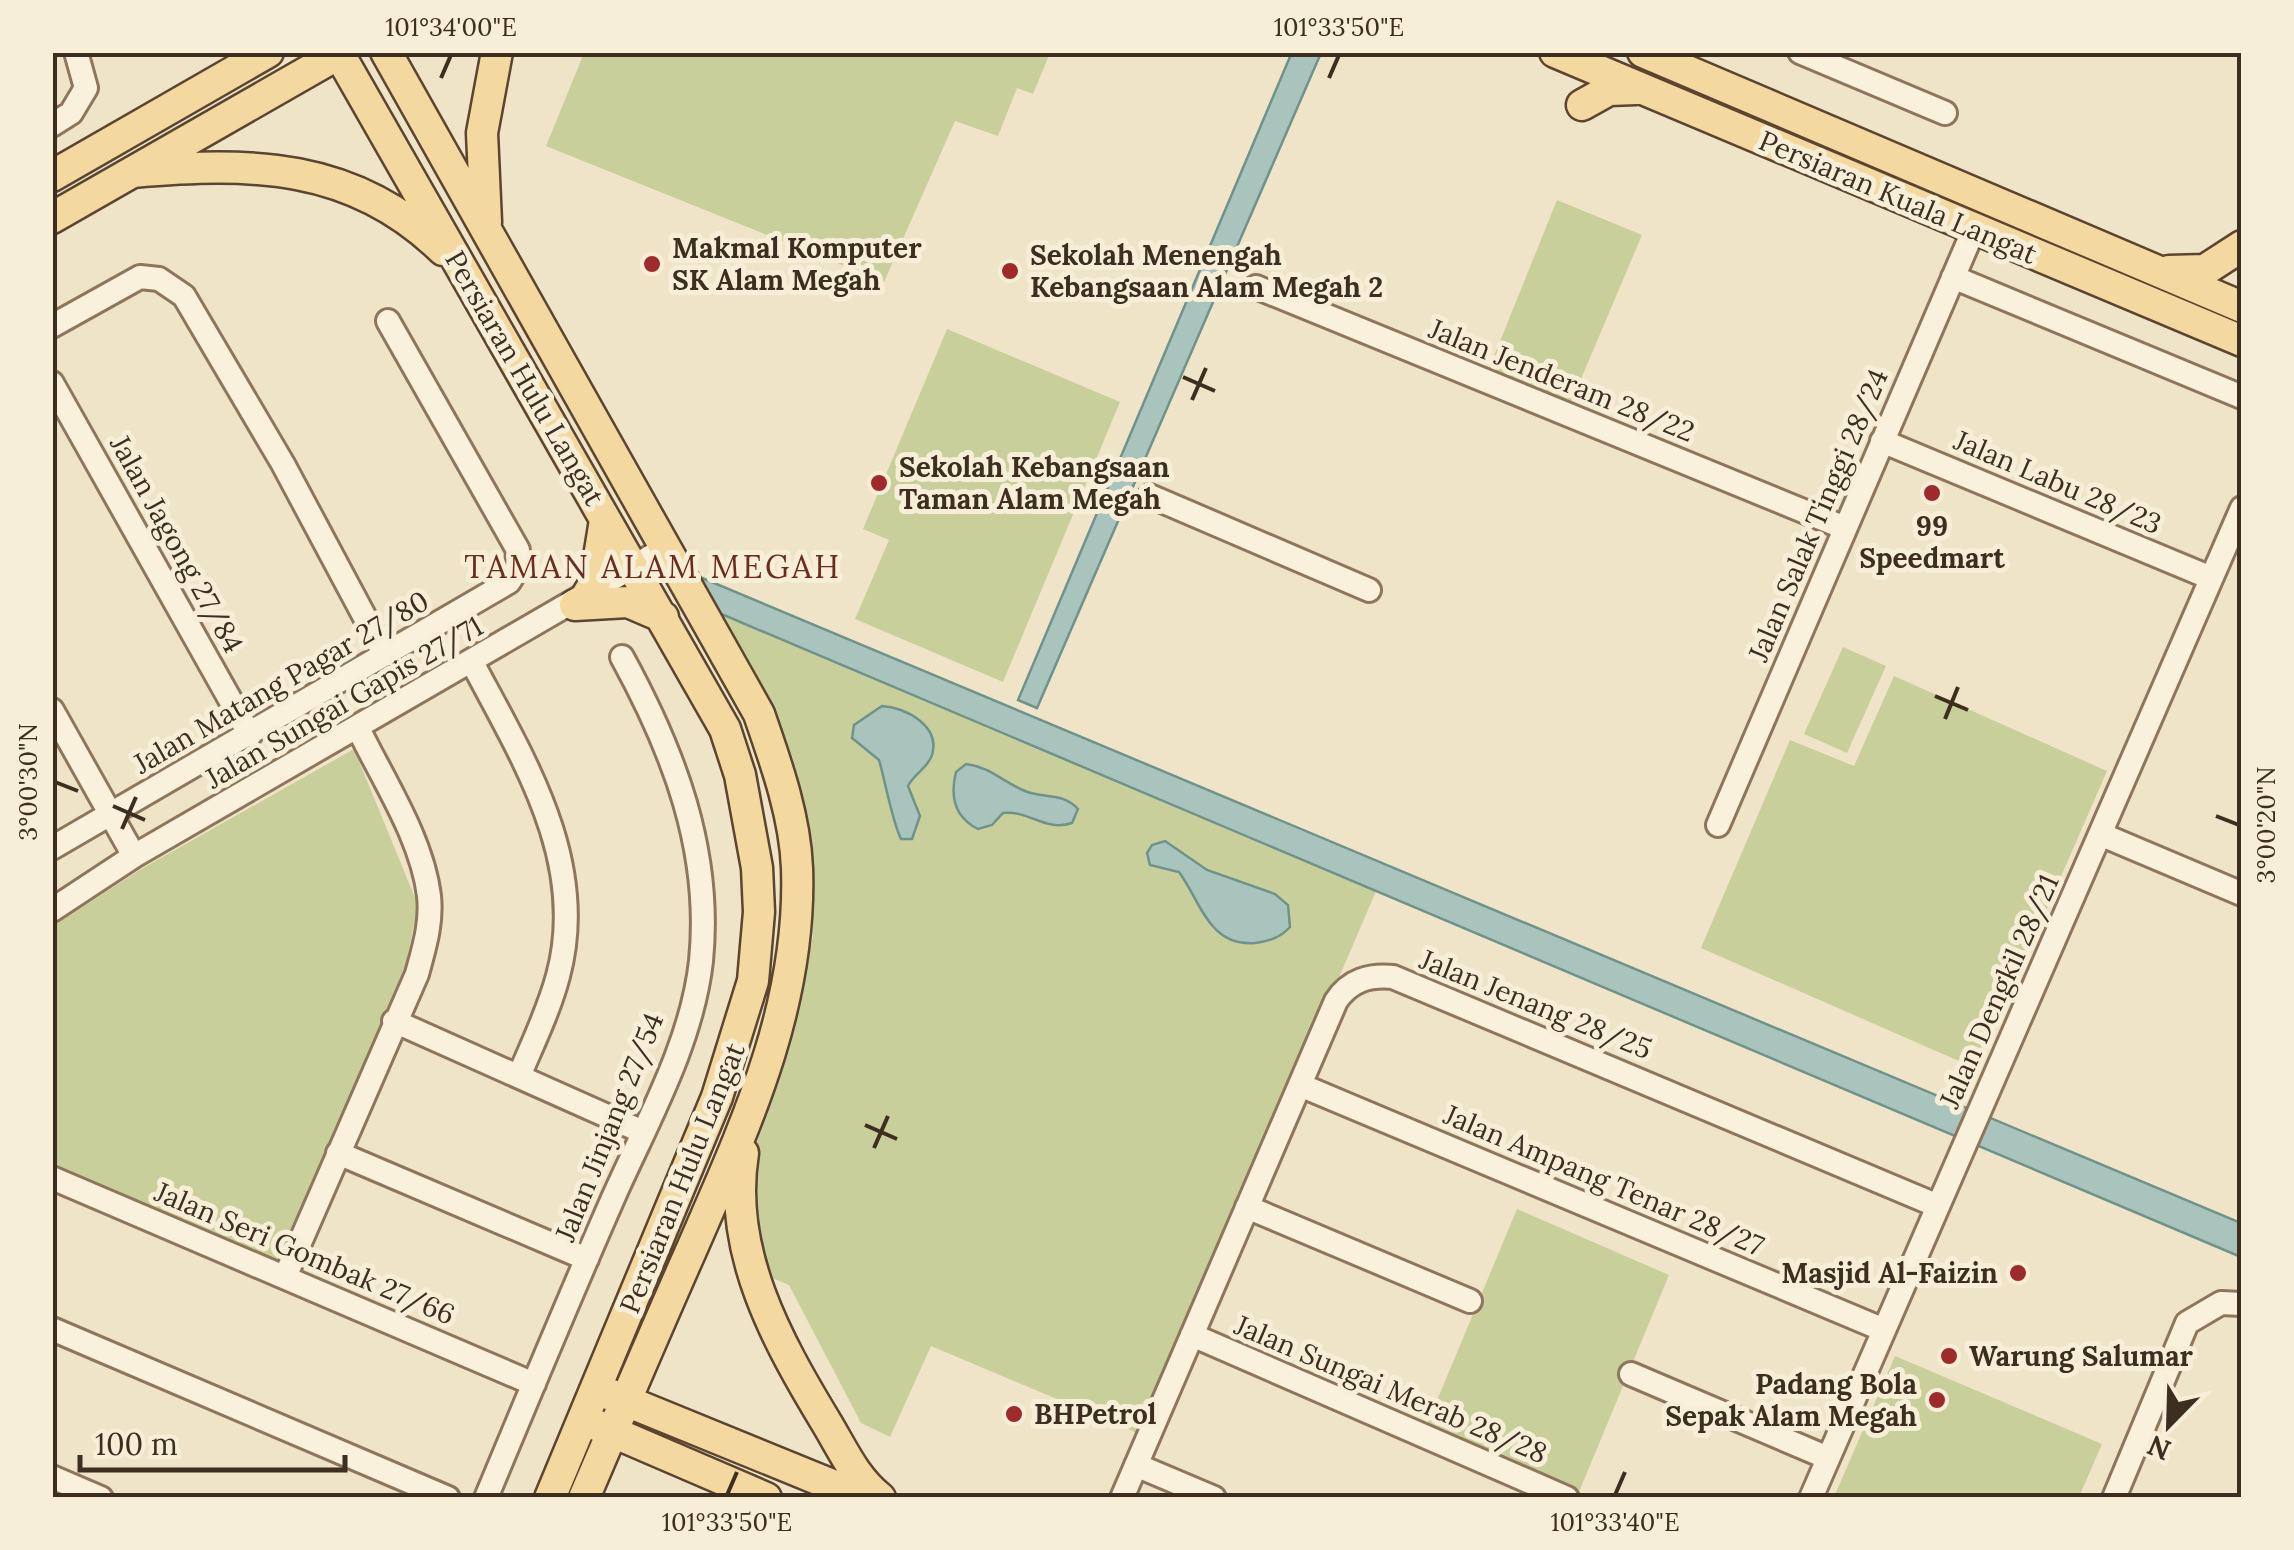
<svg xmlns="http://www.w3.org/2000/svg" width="2294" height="1550" font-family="Lora,serif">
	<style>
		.green { fill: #c9cf9b }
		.water { fill: #a9c4bc; stroke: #6f938a; stroke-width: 2.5 }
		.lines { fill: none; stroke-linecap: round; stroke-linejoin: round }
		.minor-casing { stroke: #8d765c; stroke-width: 28 }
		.major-casing { stroke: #5b4430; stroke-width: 35 }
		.minor { stroke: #faf1dc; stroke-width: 22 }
		.major { stroke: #f3d9a0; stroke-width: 30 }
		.ticks { fill: none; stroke: #3d2e20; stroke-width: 4 }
		.poi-dot { fill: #9e2a2b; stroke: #f7eed8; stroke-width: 4 }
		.labels { text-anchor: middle; stroke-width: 10; stroke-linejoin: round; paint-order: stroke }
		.street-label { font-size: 28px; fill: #3d2e20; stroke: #f7eed8 }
		.poi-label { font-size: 28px; font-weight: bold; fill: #3d2e20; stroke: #f7eed8; text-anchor: start }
		.quarter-label { font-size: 32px; letter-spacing: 2.5px; fill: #6b2e1e; stroke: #f7eed8 }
		.neatline { fill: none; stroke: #3d2e20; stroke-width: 4 }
		.ticks-label { font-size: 25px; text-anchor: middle; fill: #3d2e20 }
	</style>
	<rect width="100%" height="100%" fill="#f0e4c8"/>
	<path class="green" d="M584,53V52L1050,53L1033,94L1017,88L998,136L955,121L884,282L546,146Z
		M1557,200L1642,235L1570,405L1488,371Z
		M947,329L1120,402L1003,682L855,619L889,540L863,529Z
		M719,613L1377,889L1142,1435L931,1346L890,1437L861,1423L789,1285L765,1275L759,1259L750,1165L796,1019L813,936L812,863L798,790Z
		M1843,647L1886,666L1847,753L1804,734Z
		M1894,676L2107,771L1977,1069L1701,948L1790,740L1854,766Z
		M354,749L418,905L405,968L281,1264L53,1169V926L143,868Z
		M1517,1209L1669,1275L1579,1492L1425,1429Z
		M1895,1356L2102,1444L2079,1497H1834Z"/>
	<path class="water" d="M1292,52L1321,53L1037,708L1018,700Z
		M695,575L2241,1223V1257L719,613Z
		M882,706C905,707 941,726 932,755C928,768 914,774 908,786L920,816L912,839H901C892,821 885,780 879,760L852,738L854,725Z
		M966,764C990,767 1003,782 1025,791C1045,799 1062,792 1078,809L1072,823C1045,832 1029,810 1003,813L992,825L978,829C954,817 950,796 956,772Z
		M1165,841L1207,870L1275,894L1288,905L1290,927C1280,938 1269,941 1255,943C1209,947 1201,902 1179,872L1150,865L1147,853L1152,845Z"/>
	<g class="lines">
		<defs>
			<path id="minor" d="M1800,52L1945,113
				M52,125L71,113L86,88L76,52
				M1953,277L2242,397
				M1256,287L1845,528
				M52,326L140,277L159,279L184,296L283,464L385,655
				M52,383L250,735
				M1882,441L2211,578
				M1150,496L1369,590
				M473,664C523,759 589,862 558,976C549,1010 533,1043 519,1076
				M52,710L134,856
				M1718,825L1974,229
				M2100,834L2242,894
				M52,848L509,582L517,569L518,550L388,321
				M52,910L134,856L667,547
				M394,1021L643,1132
				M1300,1085L1884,1330
				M338,1153L587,1259
				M52,1178L534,1384
				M1247,1207L1470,1301
				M285,1277L417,974C424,948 432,923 429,896C422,838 383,780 358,728
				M52,1329L448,1498
				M1192,1335L1567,1498
				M1631,1374L1828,1458
				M1136,1465L1214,1498
				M52,1477L101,1498
				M486,1498C528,1397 570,1296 614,1196C647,1122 692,1043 701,961C712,851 674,752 622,657
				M1122,1498L1336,1001C1350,980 1369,975 1393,977L1938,1206
				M1811,1498L2242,508
				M2114,1498L2187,1323L2221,1303L2242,1304"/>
			<path id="major" d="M338,52L725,729L740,775L757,868L759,912L753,981L717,1097L550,1498
				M386,52L759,714C776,763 795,816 797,868C802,1007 744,1129 690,1253C654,1334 619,1416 584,1498
				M1555,52L2242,341
				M1643,52L2242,307
				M1582,105L1609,90L1636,89
				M133,172C250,162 353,162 443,250
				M52,176L268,52
				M52,218L342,52
				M486,222L482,133L497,52
				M2169,271L2205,270L2242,246
				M585,599L595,582L605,520
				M575,605L628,602L663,617
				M743,1153C727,1251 777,1341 826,1422C843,1450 854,1477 880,1498
				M609,1394L864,1498
				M594,1424L766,1498"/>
		</defs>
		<use href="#minor" class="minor-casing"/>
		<use href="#major" class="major-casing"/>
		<use href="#minor" class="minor"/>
		<use href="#major" class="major"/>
	</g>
	<path class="ticks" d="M441,78L451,55M1329,78L1339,55M1183,377L1215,391M1192,400L1206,368M1935,696L1968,710M1945,719L1958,687M55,782L78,791M113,806L145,820M2216,816L2239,825M122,829L136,797M865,1125L897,1139M874,1148L888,1116M727,1495L737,1472M1615,1495L1625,1472"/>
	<g class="poi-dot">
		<circle cx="652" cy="264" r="10"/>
		<circle cx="1010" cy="271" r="10"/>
		<circle cx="879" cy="483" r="10"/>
		<circle cx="1932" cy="493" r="10"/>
		<circle cx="2018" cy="1273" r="10"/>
		<circle cx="1949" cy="1356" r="10"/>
		<circle cx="1937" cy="1400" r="10"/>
		<circle cx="1014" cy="1414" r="10"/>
	</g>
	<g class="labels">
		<g class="street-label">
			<text transform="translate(1898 197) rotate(23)" y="10">Persiaran Kuala Langat</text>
			<text transform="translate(525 378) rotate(60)" y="10">Persiaran Hulu Langat</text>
			<text transform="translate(1562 380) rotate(22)" y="10">Jalan Jenderam 28/22</text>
			<text transform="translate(2058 482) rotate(23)" y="10">Jalan Labu 28/23</text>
			<text transform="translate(1818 515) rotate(-67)" y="10">Jalan Salak Tinggi 28/24</text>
			<text transform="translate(177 544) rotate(61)" y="10">Jalan Jagong 27/84</text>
			<text transform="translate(281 682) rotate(-30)" y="10">Jalan Matang Pagar 27/80</text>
			<text transform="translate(344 702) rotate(-30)" y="10">Jalan Sungai Gapis 27/71</text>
			<text transform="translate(1999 991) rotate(-66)" y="10">Jalan Dengkil 28/21</text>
			<text transform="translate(1536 1004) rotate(22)" y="10">Jalan Jenang 28/25</text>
			<text transform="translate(609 1127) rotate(-68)" y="10">Jalan Jinjang 27/54</text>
			<text transform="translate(682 1178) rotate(-68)" y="10">Persiaran Hulu Langat</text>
			<text transform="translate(1604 1180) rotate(23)" y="10">Jalan Ampang Tenar 28/27</text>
			<text transform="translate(305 1253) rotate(23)" y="10">Jalan Seri Gombak 27/66</text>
			<text transform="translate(1391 1389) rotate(23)" y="10">Jalan Sungai Merab 28/28</text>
		</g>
		<g class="poi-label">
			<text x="672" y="258">Makmal Komputer<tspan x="672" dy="32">SK Alam Megah</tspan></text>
			<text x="1030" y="265">Sekolah Menengah<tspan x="1030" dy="32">Kebangsaan Alam Megah 2</tspan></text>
			<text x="899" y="477">Sekolah Kebangsaan<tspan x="899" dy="32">Taman Alam Megah</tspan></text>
			<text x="1932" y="536" text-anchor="middle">99<tspan x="1932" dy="32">Speedmart</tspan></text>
			<text x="1998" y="1283" text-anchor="end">Masjid Al-Faizin</text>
			<text x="1969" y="1366">Warung Salumar</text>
			<text x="1917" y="1394" text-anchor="end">Padang Bola<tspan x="1917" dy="32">Sepak Alam Megah</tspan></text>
			<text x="1034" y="1424">BHPetrol</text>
		</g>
		<g class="quarter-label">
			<text x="653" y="578">TAMAN ALAM MEGAH</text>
		</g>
	</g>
	<rect width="2294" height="1550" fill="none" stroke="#f7eed8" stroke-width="110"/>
	<g transform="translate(2169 1425) rotate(203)" stroke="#f7eed8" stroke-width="8" paint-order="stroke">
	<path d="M0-8L18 38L0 25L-18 38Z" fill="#3d2e20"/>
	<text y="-15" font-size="28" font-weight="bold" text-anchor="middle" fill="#3d2e20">N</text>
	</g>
	<path d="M80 1455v15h265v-15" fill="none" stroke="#3d2e20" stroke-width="5"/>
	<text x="95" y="1455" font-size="30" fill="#3d2e20" stroke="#f7eed8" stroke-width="8" paint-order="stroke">100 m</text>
	<rect x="55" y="55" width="2184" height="1440" class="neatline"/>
	<g class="ticks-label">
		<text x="451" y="36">101°34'00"E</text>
		<text x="1339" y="36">101°33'50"E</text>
		<text transform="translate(28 782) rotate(-90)" y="9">3°00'30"N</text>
		<text transform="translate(2266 825) rotate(-90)" y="9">3°00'20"N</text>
		<text x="727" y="1531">101°33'50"E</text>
		<text x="1615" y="1531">101°33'40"E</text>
	</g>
</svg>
